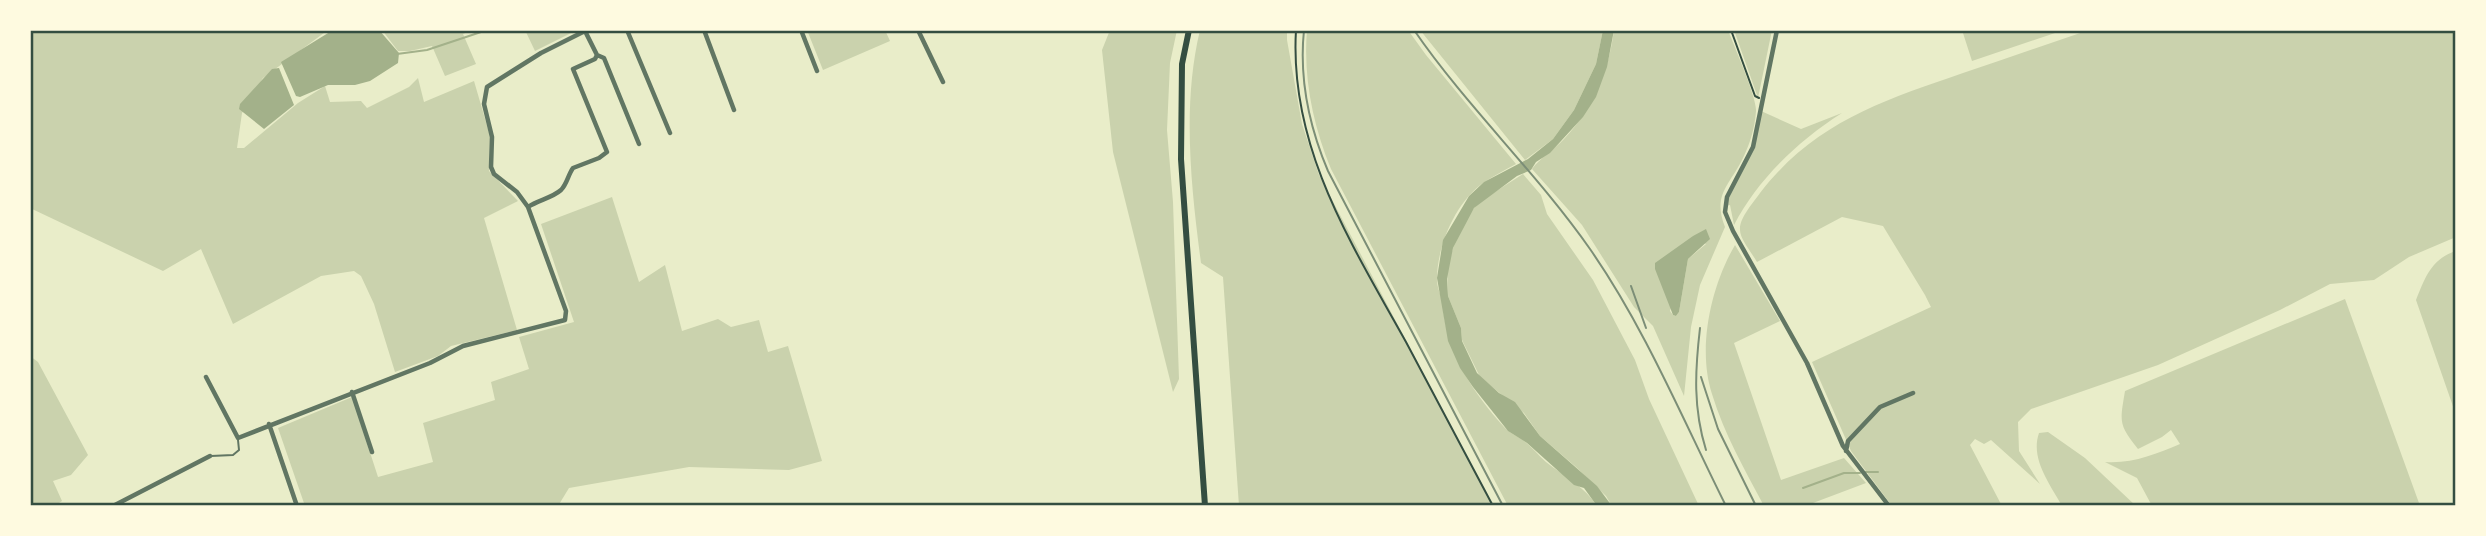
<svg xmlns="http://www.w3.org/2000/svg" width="2486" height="536" font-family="Overpass,sans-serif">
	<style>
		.green { fill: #cad2ad; fill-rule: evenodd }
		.water { fill: #a3b18a }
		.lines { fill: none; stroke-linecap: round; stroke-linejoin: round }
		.stream { stroke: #a3b18a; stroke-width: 2 }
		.path { stroke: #344e41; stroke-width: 2 }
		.service { stroke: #617663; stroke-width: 2 }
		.minor { stroke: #617663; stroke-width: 4.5 }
		.secondary { stroke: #344e41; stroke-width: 6 }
		.tram { stroke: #7c8e77; stroke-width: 2 }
		.rail { stroke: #7c8e77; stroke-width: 2 }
		.neatline { fill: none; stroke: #344e41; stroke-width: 2.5 }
	</style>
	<rect width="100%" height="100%" fill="#e9edc9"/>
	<path class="green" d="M30,30H328L263,78L242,113L237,148H244L298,103L325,86L330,102L361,101L367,108L409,87L418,78L424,102L474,81L490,136L489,171L518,201L484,218L517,330L451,346L438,356L395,372L374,304L361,276L354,271L321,276L233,324L201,249L163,271L30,208Z
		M382,30H473L463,34L476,64L445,76L432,46L410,51H398Z
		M525,30H577L535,51Z
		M807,30H885L890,41L823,70Z
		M1110,30H1177L1170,63L1167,130L1173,202L1179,379L1173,392L1113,152L1102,50Z
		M1200,30H1287V40L1302,124L1319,175L1493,506H1239L1223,277L1201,263C1191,187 1182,105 1200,30Z
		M1307,30H1408L1426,55L1516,164C1505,170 1493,176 1483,183C1455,203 1436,248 1437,282C1438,291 1443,299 1443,307C1447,354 1474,394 1505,428C1510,433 1517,436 1523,440C1531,446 1538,455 1546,462C1564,476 1585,487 1597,506H1508L1331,169C1313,125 1303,78 1307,30Z
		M1420,30H1603L1596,64L1574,110L1553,139L1525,160Z
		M1614,30H1728C1734,46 1757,98 1756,111C1755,127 1750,144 1743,158C1730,185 1712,194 1725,227L1700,285L1691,327L1684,396L1653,326L1634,307L1582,225L1532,169C1540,158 1554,150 1564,139C1593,109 1609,70 1614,30ZM1693,236L1706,244L1688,259L1679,312L1676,316L1673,315L1670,311Z
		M1734,30H1772L1758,98Z
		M1962,30H2064L1972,61Z
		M2089,30H2456V237L2409,257L2374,280L2330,284L2280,310L2158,365L2031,409L2018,422L2019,451L2040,484L1991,440L1984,444L1975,439L1970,445L2002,506H1892L1851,451L1812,362L1931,307L1925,295L1883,226L1842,217L1757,262C1752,253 1740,239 1740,230C1739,218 1754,202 1760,193C1815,122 1882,101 1963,73C2005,59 2047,44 2089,30Z
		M1761,111L1801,129L1842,113C1798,141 1758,179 1734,225L1730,205L1725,206L1749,157Z
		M1523,174L1541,195L1547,214L1593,280L1635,360L1649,399L1699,506H1612L1606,496L1576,467L1540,436L1524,413L1480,377L1462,340L1461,328L1448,296L1447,269L1453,248L1470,213L1479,202Z
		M612,197L639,282L665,265L682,331L718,319L731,327L759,320L768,352L788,346L822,461L789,470L689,467L569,488L558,506H305L278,428L352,397L378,477L433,462L423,423L495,400L491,382L529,369L519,337L574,322L541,224Z
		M1735,245L1780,321L1734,343L1781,480L1844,458L1866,483L1805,506H1764C1745,470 1724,434 1712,394C1697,348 1711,286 1735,245Z
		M2456,251V415L2416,300C2425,278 2431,259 2456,251Z
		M2345,299L2419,503L2410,506H2147L2151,504L2137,478L2105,462C2132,464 2156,454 2180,444L2171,430L2162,437L2138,449C2118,424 2120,422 2125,391Z
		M30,356L38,362L88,455L71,475L53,481L62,501L59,503L61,506H30Z
		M2048,432L2085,458L2136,506H2062C2050,484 2030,459 2039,433Z"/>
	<path class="water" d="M333,30H379L399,53L398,63L370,81L355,85H328L300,97L296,96L281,62Z
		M1603,30H1614L1607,67L1596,97L1583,117L1550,153L1536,162L1531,170L1517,176L1474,208L1453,248L1447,279L1448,296L1461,328L1462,341L1477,373L1499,393L1515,402L1540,436L1597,486L1612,506H1597L1584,488L1574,485L1527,443L1508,431L1473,387L1460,368L1448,341L1437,278L1443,240L1469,196L1484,182L1528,159L1553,139L1574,110L1596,64Z
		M279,68L294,105L264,129L239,109L240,104L272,69Z
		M1706,229L1710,239L1688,259L1679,312L1676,316L1673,315L1655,269V263L1693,236Z"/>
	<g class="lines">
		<path class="stream" d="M397,54L427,50L487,30
			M1865,472H1878
			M1803,488L1844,473H1860"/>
		<path class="path" d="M1296,30C1289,147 1351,243 1406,342C1435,396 1464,451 1493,506
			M1731,30L1755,96L1759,98"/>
		<path class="service" d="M211,456L233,455L239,450L238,440"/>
		<path class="minor" d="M627,30L670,133
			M704,30L734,110
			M801,30L817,71
			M918,30L943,82
			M1777,30L1753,147L1727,197L1725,212L1733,231L1807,363L1843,446L1889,506
			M585,31L597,55L604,58L639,144
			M528,207C538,200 552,198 561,190C567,184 568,175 573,168L599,158L607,152L573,69L595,59L597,55
			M206,377L238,438L430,363L463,346L565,320L566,311L528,207L517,192L494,174L491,167L492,137L484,104L487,87L541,53L587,30
			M352,392L372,452
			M269,424L297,506
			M1846,451L1848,441L1880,407L1913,393
			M113,506L210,456"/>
		<path class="secondary" d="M1189,30L1182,64L1181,159L1205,506"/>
		<path class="tram" d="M1304,30C1299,78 1309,126 1328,171L1503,506"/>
		<path class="rail" d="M1414,30C1467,107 1536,172 1590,249C1645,328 1683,420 1726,506
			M1631,286L1646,328
			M1700,328C1695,371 1693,408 1706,450
			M1701,377L1718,429L1756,506"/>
	</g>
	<rect width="2486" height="536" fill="none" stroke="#fefae0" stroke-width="63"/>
	<rect x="32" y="32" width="2422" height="472" class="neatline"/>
</svg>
